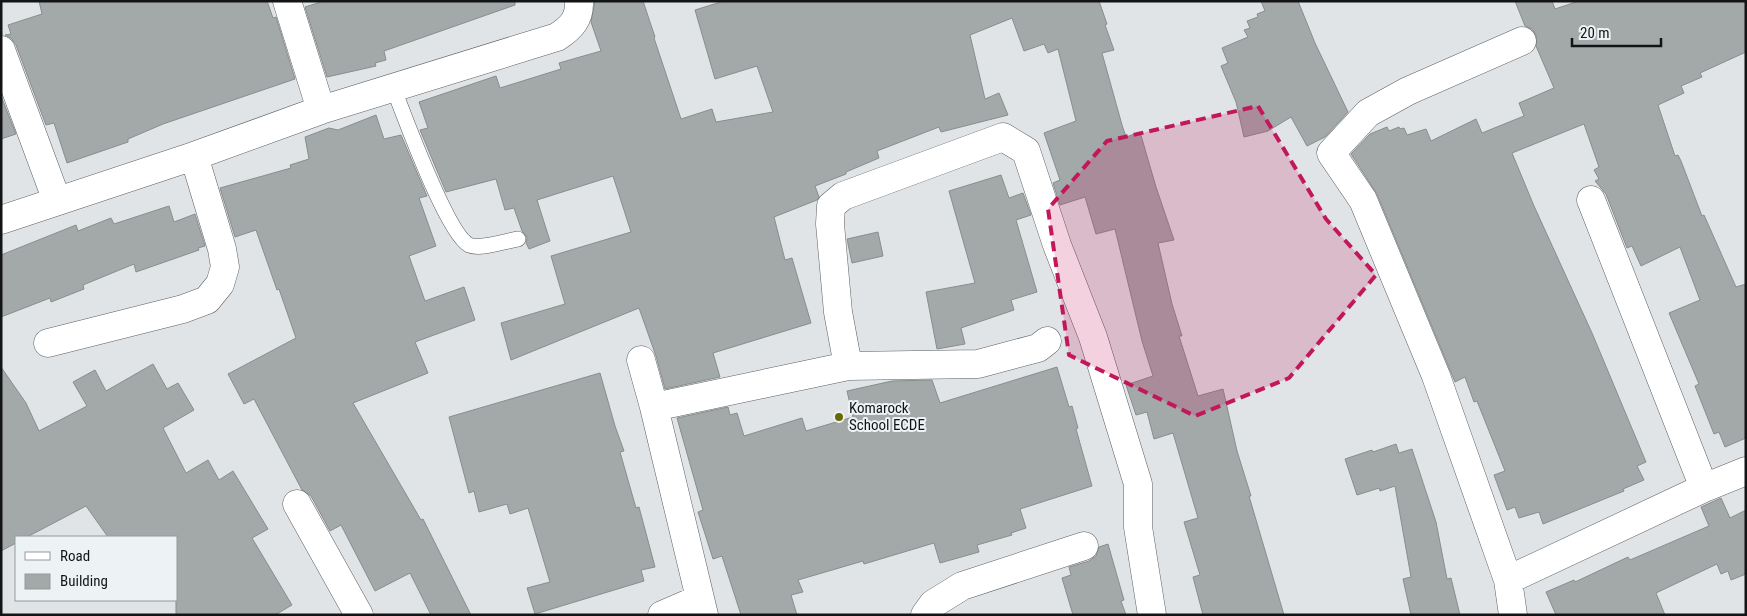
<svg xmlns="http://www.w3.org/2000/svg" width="1747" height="616" font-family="'Roboto Condensed',sans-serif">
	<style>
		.building { fill: #a3a8a9; stroke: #888d8e }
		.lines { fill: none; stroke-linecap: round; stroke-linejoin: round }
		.lane-casing { stroke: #5c6062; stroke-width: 16 }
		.street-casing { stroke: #5c6062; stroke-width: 29 }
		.lane { stroke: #fff; stroke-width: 15 }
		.street { stroke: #fff; stroke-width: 28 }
		.marked { fill: #c2185b; fill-opacity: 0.2; stroke: #c2185b; stroke-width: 4; stroke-dasharray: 10 6; stroke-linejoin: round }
		.poi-dot { fill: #696904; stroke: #edf2f4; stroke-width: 2 }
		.labels { text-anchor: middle; stroke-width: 4; stroke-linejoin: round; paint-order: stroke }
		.poi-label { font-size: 15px; fill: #131415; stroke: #edf2f4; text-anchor: start }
	</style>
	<rect width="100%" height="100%" fill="#e0e4e7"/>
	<path class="building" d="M39,1H267L273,18L276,17L295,79L163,124L128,139V142L67,163L54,123L46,125L16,45L11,38L5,35L11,34L8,25L42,14Z
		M324,1H515V5L384,51L386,60L375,63L376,66L327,77L305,7Z
		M595,1H643L655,37L654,38L681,119L712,109L716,122L773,112L757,66L715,79L695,10L724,1H1099L1107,24L1105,25L1114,50L1102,53L1122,125L1126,137L1140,132L1156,187L1174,240L1158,243L1172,304L1182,336H1179L1198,396L1223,389L1237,451L1251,496H1249L1284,615H1203L1193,577L1200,575L1184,522L1198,518L1173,433L1154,439L1147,412L1136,415L1126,385L1153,376L1142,341L1115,229L1096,234L1085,197L1060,205L1053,183L1060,180L1044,133L1076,121L1058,49L1048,53L1044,44L1024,51L1012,18L970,35L985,99L999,93L1008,115L941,132L939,127L877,151L879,158L846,172V174L815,186L819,197L817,200L774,217L785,260L792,258L811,323L713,353L720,377L665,389L656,356L639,308L511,360L501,323L565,304L551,256L631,232L613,176L537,200L550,241L529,249L526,243L527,237L522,231L514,208L505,210L496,179L446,192L420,130L428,128L419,102L496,76L500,88L561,69L559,63L601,51L591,22Z
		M1261,1H1298L1315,43L1348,112L1325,137L1307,146L1291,117L1268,131L1244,137L1236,102L1221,66L1228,63L1222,48L1248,37L1244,30L1250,28L1247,21L1258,17L1257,14L1265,11Z
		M1515,1H1552L1555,9L1579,1H1746V52L1700,73L1702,77L1681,86L1684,93L1658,105L1675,156L1678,155L1681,161L1702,216L1704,215L1736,287L1746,284V438L1725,447L1719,432L1714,434L1695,386L1699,384L1669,313L1700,300L1680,247L1641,266L1632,246L1627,248L1606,194L1595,181L1599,179L1594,170L1599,167L1584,124L1512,153L1534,206L1592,333L1646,462L1637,466L1644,480L1623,489L1624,491L1543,524L1539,512L1519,518L1515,507L1507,510L1494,475L1505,471L1477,401L1474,402L1465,377L1455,382L1377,194L1351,154L1370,134L1387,127L1389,131L1399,127L1400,129L1404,128L1407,135L1426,129L1431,141L1476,119L1482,133L1524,116L1519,103L1554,88L1536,46V35L1532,29L1525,26Z
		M1,96L16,134L1,139Z
		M376,115L384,139L401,135L427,196L419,198L436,246L409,256L425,301L464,287L475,320L415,342L428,373L353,403L421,520L423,519L471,615H431L410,573L375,591L341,525L330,531L311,496L302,490L254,399L244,404L228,374L296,338L279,289L277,290L256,230L235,237L220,188L291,168L290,165L309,159L305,137L329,128L338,130Z
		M1001,175L1009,198L1023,193L1031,215L1016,220L1037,292L1011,300L1014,310L961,328L965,344L937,349L926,292L975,283L949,191Z
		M169,206L174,222L195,214L205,246L198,248L199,250L136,272L134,264L83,285L84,289L51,302L50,298L1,317V255L76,225L78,231L111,218L114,224Z
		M878,232L883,256L852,263L847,239Z
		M153,364L167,389L178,383L194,410L163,428L186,473L208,460L219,480L233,471L268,529L252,538L292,605L275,615H176V537H108L86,506L27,537H16V543L1,551V367L26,403L39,431L87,406L73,382L95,370L106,391Z
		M1057,367L1069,407L1072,406L1078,428L1076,429L1092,486L1020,509L1026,528L1011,533L1012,535L977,545L979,552L940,563L934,543L864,564L863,561L798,580L803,592L791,595L797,615H741L722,556L713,559L698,512L703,510L677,418L728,407L730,415L737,413L744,436L802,418L806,431L853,417L847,391L892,381L932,380L940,403Z
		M600,373L615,426L624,451L620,452L636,508L639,507L655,567L641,570L644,581L535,614L527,588L550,582L528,508L510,514L507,504L479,512L474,491L469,493L449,417Z
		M1396,444L1399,453L1412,449L1436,522L1447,579L1451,578L1460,615H1411L1403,579L1411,577L1395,486L1380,491L1379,488L1357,495L1345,459L1372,450L1373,452Z
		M1721,498L1730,518L1746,510V574L1731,580L1728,571L1721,574L1717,564L1656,593L1665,615H1556L1546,592L1574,580L1575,582L1628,557L1630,560L1709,526L1701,507Z
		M1108,544L1124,600L1121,601L1126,615H1073L1062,578L1071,575L1069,567L1089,561L1096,556L1099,547Z"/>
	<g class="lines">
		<defs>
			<path id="lane" d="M393,87C404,115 447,234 469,245C480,250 506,241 518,239"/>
			<path id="street" d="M287,1L321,110
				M1,50L57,201
				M1591,200L1704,488
				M1,220L194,156L321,110L557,37C571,28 580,19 579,1
				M48,343L183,309L207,300L220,284L225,267L222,249L194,156
				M641,360L654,407L704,615
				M848,366L838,312L830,224L831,206L843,196L1003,137L1026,151L1057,245L1093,337L1138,484V527L1152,615
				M654,407L848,366L978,364L1038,348L1047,341
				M297,504L359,615
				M1508,580L1704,488L1746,471
				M662,615L699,599
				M925,615L933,604L962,586L1084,546
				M1513,615L1508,580L1436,376L1363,200L1331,153L1368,113L1408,91L1522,41"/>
		</defs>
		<use href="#lane" class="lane-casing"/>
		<use href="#street" class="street-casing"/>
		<use href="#lane" class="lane"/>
		<use href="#street" class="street"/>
	</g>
	<path class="marked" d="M1258,106L1326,219L1376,275L1289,378L1195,416L1069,355L1048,209L1107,141Z"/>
	<circle class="poi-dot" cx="839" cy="417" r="5"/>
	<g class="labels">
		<g class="poi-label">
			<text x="849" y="413">Komarock<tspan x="849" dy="17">School ECDE</tspan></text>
		</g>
	</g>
	<rect width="1747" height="616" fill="none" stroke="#131415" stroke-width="5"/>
	<rect x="15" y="536" width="162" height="65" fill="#edf2f4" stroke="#96999b"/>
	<rect x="25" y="552" width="25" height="8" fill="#ffffff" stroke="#96999b"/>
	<text x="60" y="561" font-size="15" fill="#131415">Road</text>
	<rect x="25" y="574" width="25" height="15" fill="#a3a8a9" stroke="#96999b"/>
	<text x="60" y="586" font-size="15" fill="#131415">Building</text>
	<path d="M1572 38v8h89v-8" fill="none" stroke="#131415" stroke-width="2.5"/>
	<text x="1580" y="38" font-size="15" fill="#131415" stroke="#edf2f4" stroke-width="4" paint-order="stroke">20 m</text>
</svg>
